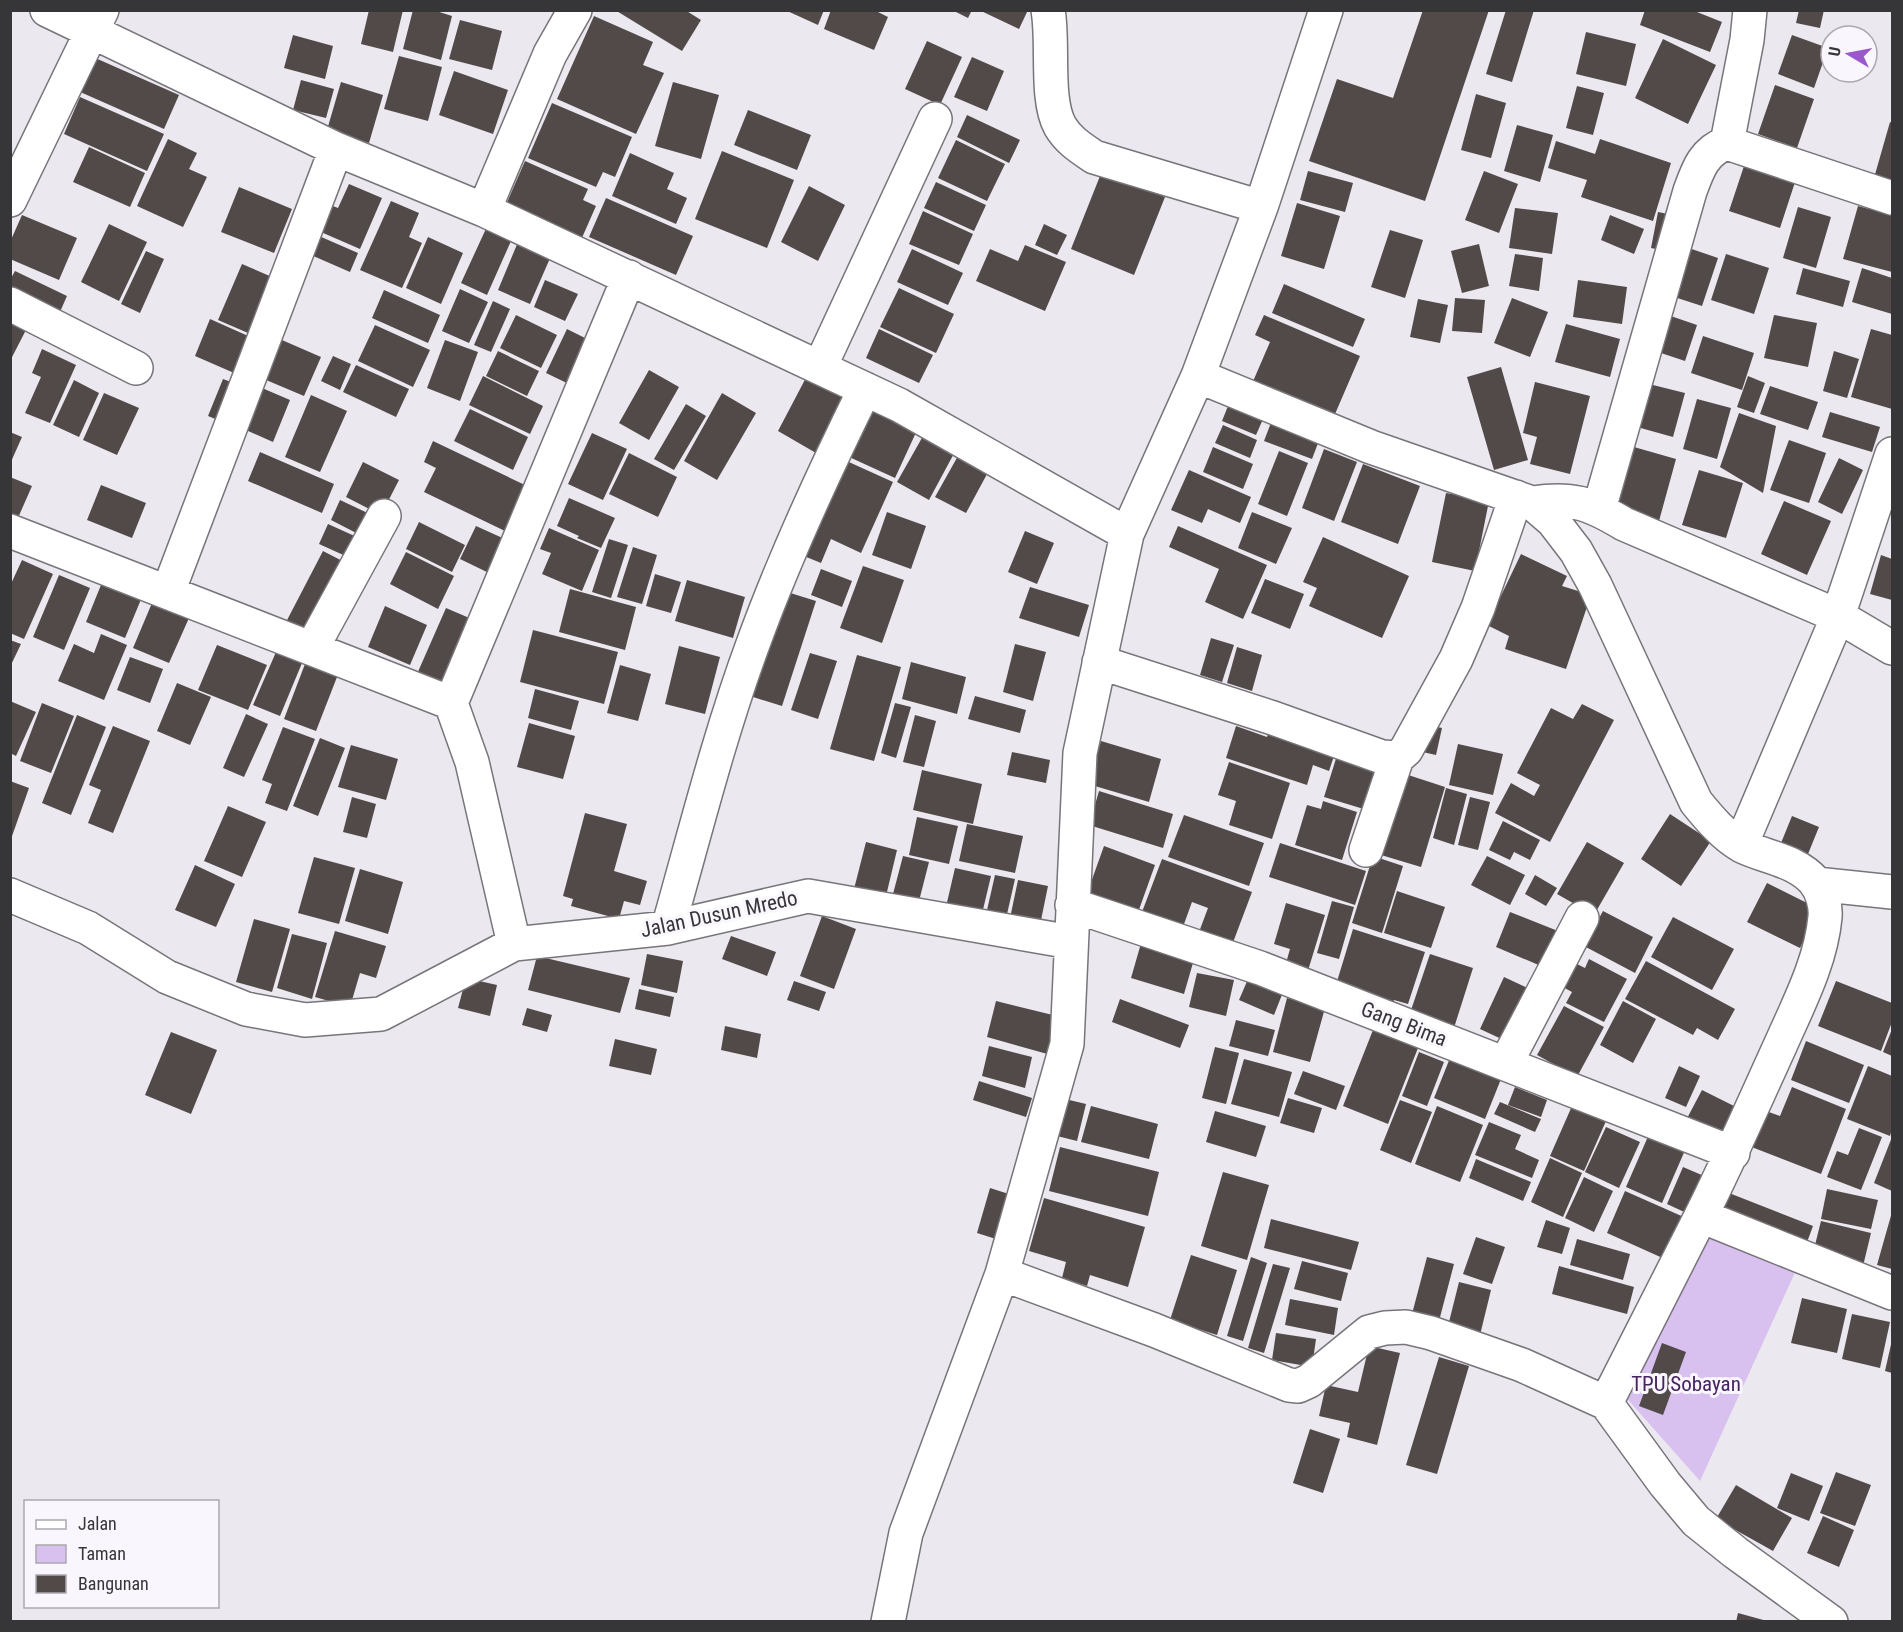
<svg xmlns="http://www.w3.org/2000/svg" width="1903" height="1632" font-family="'Roboto Condensed',sans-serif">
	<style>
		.green { fill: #d8c0ef }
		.building { fill: #524a49 }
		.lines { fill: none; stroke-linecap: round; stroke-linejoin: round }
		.minor-casing { stroke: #77747a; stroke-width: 36 }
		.minor { stroke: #fff; stroke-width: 33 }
		.labels { text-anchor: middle; stroke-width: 6; stroke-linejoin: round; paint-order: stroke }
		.street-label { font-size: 21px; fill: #363538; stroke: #f9f6fd }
		.park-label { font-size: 21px; fill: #45245f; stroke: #f9f6fd }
	</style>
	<rect width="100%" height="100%" fill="#ece8f0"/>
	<path class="green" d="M1706,1227L1802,1257L1700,1481L1622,1393Z"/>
	<path class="building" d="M369,10H403L393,52L361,44Z
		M413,10H433L452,16L441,60L403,49Z
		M615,10H685L701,20L682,51Z
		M785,10H824L818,25Z
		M831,10H874L888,17L874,50L824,29Z
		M952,10H972L968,18Z
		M979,10H1028L1019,29Z
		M1423,10H1489L1425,201L1309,161L1337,79L1393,98Z
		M1506,10H1534L1512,82L1486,74Z
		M1645,10H1692L1722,22L1710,52L1640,25Z
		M1799,10H1824L1820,28L1796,23Z
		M594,16L653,42L643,65L664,73L636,134L557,99Z
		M460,20L502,31L492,70L449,59Z
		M1586,32L1636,44L1626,86L1576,74Z
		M293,35L333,46L325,79L284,68Z
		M1792,35L1828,48L1814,88L1778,74Z
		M1663,39L1716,65L1688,124L1635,98Z
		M927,41L962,57L940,105L905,89Z
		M399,56L442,67L428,121L384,109Z
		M93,57L179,95L164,129L78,91Z
		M972,57L1004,71L987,111L954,97Z
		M454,71L508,90L493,134L439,115Z
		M301,80L334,89L326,118L293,110Z
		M341,82L383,95L369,143L327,130Z
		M673,82L719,95L701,159L655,146Z
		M1775,85L1814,99L1797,148L1758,134Z
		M1577,86L1604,93L1593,135L1566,128Z
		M1476,94L1506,103L1491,158L1461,150Z
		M80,97L164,134L147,171L64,134Z
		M552,103L632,137L615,177L603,172L596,187L528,158Z
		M748,110L811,135L797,170L734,145Z
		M967,115L1020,140L1009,163L957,137Z
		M1890,122L1892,123V183L1874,178Z
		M1517,125L1553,135L1540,182L1504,171Z
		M168,139L197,153L189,169L207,177L183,227L137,206Z
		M1600,139L1671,163L1653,221L1581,197L1587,180L1548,168L1556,141L1595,154Z
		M956,140L1005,164L987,201L938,178Z
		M89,147L145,173L130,207L73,182Z
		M722,151L794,180L767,248L695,219Z
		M630,153L674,173L667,189L687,198L676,224L612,196Z
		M1746,160L1797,176L1780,228L1729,211Z
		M525,161L588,189L583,200L596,206L581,240L505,207Z
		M1102,171L1165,197L1134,275L1071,249Z
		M1308,171L1353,183L1345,212L1300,200Z
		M1484,171L1518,184L1499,233L1465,220Z
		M936,182L986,205L974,231L924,208Z
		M349,184L382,198L360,249L314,229L325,203L338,208Z
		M809,186L845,205L818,261L781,242Z
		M239,187L292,209L274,253L221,232Z
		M606,198L693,236L676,275L589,237Z
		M391,201L419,213L409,237L422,243L402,288L360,270Z
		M1297,203L1340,216L1324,269L1281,256Z
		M1858,206L1892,215V272L1843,259Z
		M1798,207L1831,217L1816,268L1783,258Z
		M1515,208L1558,213L1552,254L1509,248Z
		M923,211L973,234L959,265L909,244Z
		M1658,212L1678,216L1671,252L1651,248Z
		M22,215L77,238L59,280L10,259V242Z
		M1610,215L1644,229L1634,254L1601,240Z
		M490,220L515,232L487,295L461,283Z
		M109,224L147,242L119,301L81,282Z
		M1044,224L1067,235L1057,255L1035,245Z
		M1390,230L1423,240L1405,298L1371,287Z
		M319,236L358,253L350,272L311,255Z
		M428,237L463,253L441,304L406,288Z
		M518,242L551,256L530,304L498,290Z
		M1479,244L1489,286L1462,293L1451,251Z
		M1677,244L1718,258L1702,306L1662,293Z
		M1025,245L1066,262L1045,311L976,281L990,249L1018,261Z
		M912,249L963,273L948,305L897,282Z
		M146,251L164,259L140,313L121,304Z
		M1515,254L1543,258L1539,291L1509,286Z
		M1726,254L1769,268L1754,314L1711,300Z
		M242,264L279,280L255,336L218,320Z
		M1803,268L1850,281L1843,307L1796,294Z
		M1862,268L1892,278V314L1852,302Z
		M15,271L67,296L56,321L10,300V280Z
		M545,280L578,294L565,321L534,307Z
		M1578,280L1627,287L1622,324L1573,317Z
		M1284,284L1365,319L1353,347L1272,313Z
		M899,288L954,314L936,353L880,327Z
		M460,289L488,302L469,343L442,331Z
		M384,290L440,315L428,343L372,318Z
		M1455,298L1485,300L1482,333L1452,331Z
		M1512,298L1548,312L1530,357L1494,343Z
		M1418,299L1448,305L1440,343L1410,337Z
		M493,301L510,309L491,352L474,345Z
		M1662,313L1697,325L1685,361L1649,349Z
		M516,315L557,335L541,368L500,348Z
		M1264,315L1360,356L1332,421L1251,386L1270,342L1255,335Z
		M1774,315L1817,323L1808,367L1764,358Z
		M210,319L257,340L241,376L195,356Z
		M10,320L27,328L10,361Z
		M1566,324L1620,339L1610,377L1555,362Z
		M375,325L430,350L413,387L358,361Z
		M567,329L591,341L571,385L546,373Z
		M879,329L933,355L919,383L866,358Z
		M1871,329L1892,335V409L1851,397Z
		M1703,336L1754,353L1742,390L1691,373Z
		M275,337L321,357L304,396L259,377Z
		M445,340L478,352L460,401L427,388Z
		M42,349L76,365L50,423L25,413L41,377L32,373Z
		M498,351L539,371L527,396L486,376Z
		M1834,351L1859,359L1847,398L1823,391Z
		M333,356L351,364L340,390L321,381Z
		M356,365L409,389L396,417L343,392Z
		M1501,367L1528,460L1494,470L1467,377Z
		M649,370L679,387L649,440L619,423Z
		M809,372L848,394L816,453L778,431Z
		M483,376L543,406L530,434L469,405Z
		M1748,376L1765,383L1754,413L1737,407Z
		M223,379L242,386L228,424L208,416Z
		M74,380L99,393L79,437L53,425Z
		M1535,382L1590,396L1570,474L1530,464L1537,437L1523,433Z
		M1649,384L1685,393L1673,437L1637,427Z
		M255,385L290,400L273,442L237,426Z
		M1770,386L1818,402L1808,430L1760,414Z
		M104,393L139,408L117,455L83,440Z
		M722,393L756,413L717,480L684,461Z
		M311,395L347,411L320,472L285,457Z
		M1232,396L1267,410L1256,435L1222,421Z
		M1697,399L1731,408L1717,459L1683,449Z
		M686,404L706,416L674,470L654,459Z
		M870,404L919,426L895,478L847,456Z
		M470,409L528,437L513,470L454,441Z
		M1275,412L1323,430L1312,459L1264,441Z
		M1830,412L1880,427L1872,452L1822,437Z
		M1739,413L1776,426L1763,493L1720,467Z
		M1223,425L1257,440L1250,458L1215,443Z
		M927,429L958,446L929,500L897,482Z
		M10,432L22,437L10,464Z
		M592,433L627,449L603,500L568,484Z
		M1789,440L1826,453L1809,503L1770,490Z
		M433,441L527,486L505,531L424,492L436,468L424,462Z
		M1627,445L1676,459L1659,521L1610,507Z
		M963,447L993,463L966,513L935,497Z
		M1213,447L1253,464L1243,489L1203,472Z
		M1324,449L1357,462L1334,521L1302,508Z
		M1279,451L1308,463L1287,516L1258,504Z
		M260,452L334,484L322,513L248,481Z
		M629,453L677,477L658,517L609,494Z
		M840,458L893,482L861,553L831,539L821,563L799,554Z
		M1839,458L1863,470L1842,514L1818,502Z
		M363,462L399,480L381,515L346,497Z
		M1363,464L1420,486L1398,544L1341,522Z
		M1189,470L1251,497L1240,523L1208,509L1202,523L1171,510Z
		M1699,470L1743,483L1726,538L1682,525Z
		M10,477L32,486L14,527L10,525Z
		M101,485L146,503L132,538L87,520Z
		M1446,493L1489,501L1475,571L1432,562Z
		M569,498L615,518L601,548L577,538L579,536L557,526Z
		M340,500L374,516L364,537L331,520Z
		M1784,501L1831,521L1807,575L1761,554Z
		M887,512L926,526L911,569L872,555Z
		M1252,512L1292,528L1276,564L1238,548Z
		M419,522L465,545L452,572L406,549Z
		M328,524L359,538L350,558L319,544Z
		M476,526L507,540L491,574L460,559Z
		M1178,526L1267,565L1243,619L1205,602L1219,569L1169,547Z
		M549,528L599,550L582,591L542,574L551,553L540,549Z
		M1025,531L1054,543L1037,584L1008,572Z
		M1323,537L1409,576L1382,638L1309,606L1317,588L1303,582Z
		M609,539L628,545L611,598L592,592Z
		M633,547L657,555L642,604L617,597Z
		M323,551L352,566L313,639L285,624Z
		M406,552L454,576L438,609L390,584Z
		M1521,554L1567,576L1562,586L1591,595L1566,669L1505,649L1509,636L1487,625Z
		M1881,555L1892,559V600L1870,594Z
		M22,560L53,574L24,639L10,633V586Z
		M863,566L904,580L882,643L840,628Z
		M821,569L852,581L842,607L811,595Z
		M655,574L681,582L671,613L646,606Z
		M59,575L90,588L64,650L33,637Z
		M1265,579L1304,594L1290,629L1251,613Z
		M103,580L142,597L125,638L86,622Z
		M687,580L745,597L733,638L675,621Z
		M1030,587L1089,605L1079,637L1019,618Z
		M570,589L636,607L625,650L559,632Z
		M784,591L816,601L782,706L750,696Z
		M152,603L189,618L169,663L133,648Z
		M385,606L427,625L410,665L368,647Z
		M446,608L474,620L446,686L417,674Z
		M533,630L618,652L604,704L520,682Z
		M101,634L127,645L104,700L58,681L74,644L94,653Z
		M1211,638L1234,645L1222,682L1200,675Z
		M10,640L21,644L10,667Z
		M1015,644L1046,652L1033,701L1003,692Z
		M217,645L267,665L248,710L198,690Z
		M679,646L720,657L705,714L665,704Z
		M1237,647L1262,655L1252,691L1227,683Z
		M276,652L302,663L280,716L253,705Z
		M810,653L837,661L818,719L791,710Z
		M857,655L901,667L874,761L830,749Z
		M130,657L163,669L150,703L117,690Z
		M911,662L966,677L957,714L902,699Z
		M305,664L337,677L316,731L284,719Z
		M620,665L651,674L638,721L607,713Z
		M177,683L211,697L190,745L157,731Z
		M535,689L579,701L571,730L528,718Z
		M975,696L1026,710L1020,733L968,719Z
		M10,701L36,712L16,756L10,753Z
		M42,703L74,716L51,773L20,761Z
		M895,703L911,707L896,758L881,753Z
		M1582,704L1614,720L1550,842L1495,813L1511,783L1534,796L1540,785L1517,773L1551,708L1573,719Z
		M246,714L268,724L244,777L223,768Z
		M77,715L106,727L71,815L42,803Z
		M915,715L936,721L924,767L903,762Z
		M1272,722L1338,744L1329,771L1313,765L1307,785L1226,758L1236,726L1267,737Z
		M529,723L575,736L563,779L517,767Z
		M1424,724L1442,728L1436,755L1418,751Z
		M113,726L150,741L113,833L88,823L101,790L89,785Z
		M283,727L315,739L287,811L265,803L272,784L262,780Z
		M320,738L345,748L318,816L293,806Z
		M1101,741L1161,759L1149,802L1088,784Z
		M1458,744L1503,754L1493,795L1449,785Z
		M351,745L398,759L386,800L338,787Z
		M1339,749L1382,763L1367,810L1324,797Z
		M1012,752L1050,760L1046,783L1007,775Z
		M1229,762L1290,783L1272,839L1229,825L1236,801L1218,795Z
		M922,770L982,784L973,824L913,810Z
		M1396,771L1445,787L1421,867L1381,855Z
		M10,781L29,788L11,839H10Z
		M1446,788L1467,794L1454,845L1433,838Z
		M1099,791L1173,814L1163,848L1089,825Z
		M352,797L376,804L367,838L343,832Z
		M1470,797L1490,802L1478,850L1458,845Z
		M1323,801L1357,812L1342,860L1295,845L1307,805L1321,809Z
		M228,806L266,822L242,877L204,861Z
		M585,813L627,824L614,871L647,881L640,905L624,901L619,919L571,906L573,899L563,896Z
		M1670,814L1711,841L1681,886L1641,859Z
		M1184,815L1264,843L1249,886L1168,857Z
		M1792,816L1819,827L1808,854L1781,843Z
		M917,817L958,826L949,864L909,855Z
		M1503,821L1540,840L1530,860L1514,852L1510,860L1489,850Z
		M967,824L1023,836L1015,873L959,861Z
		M866,842L897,850L886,896L854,889Z
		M1587,842L1624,863L1594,915L1557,894Z
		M1280,843L1366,871L1355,905L1269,877Z
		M1104,846L1155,865L1136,918L1085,899Z
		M903,856L929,862L919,901L893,894Z
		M1373,856L1403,866L1382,933L1352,923Z
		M1487,856L1525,875L1510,905L1471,885Z
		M314,857L355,868L339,924L298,913Z
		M1162,859L1252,892L1229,953L1196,940L1208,908L1192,902L1180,935L1139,920Z
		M195,865L235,884L216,927L175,910Z
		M955,868L991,876L981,918L945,911Z
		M360,869L403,882L388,934L345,921Z
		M995,875L1015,879L1005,923L985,919Z
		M1535,875L1557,888L1546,906L1525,894Z
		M1018,880L1048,886L1039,930L1009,923Z
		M1767,883L1819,909L1800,948L1747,922Z
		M1397,891L1445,907L1431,948L1384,933Z
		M1332,901L1354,907L1339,959L1317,953Z
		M1286,903L1325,915L1306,977L1284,970L1290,949L1274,944Z
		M1603,911L1653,937L1635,973L1584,946Z
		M1510,912L1563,933L1548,969L1496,947Z
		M822,916L856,929L834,989L800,976Z
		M1673,917L1734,949L1712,990L1651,957Z
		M254,919L290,929L272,992L236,982Z
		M1353,929L1425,952L1408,1004L1394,1000L1392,1005L1335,988Z
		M335,931L386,946L376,978L360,973L350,1007L315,997Z
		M1144,933L1197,949L1184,994L1131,978Z
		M292,934L327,943L312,999L277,988Z
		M731,936L776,952L767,976L722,959Z
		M647,954L683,961L677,993L641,985Z
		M1430,954L1473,968L1453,1031L1409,1016Z
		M537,956L630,978L620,1013L528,990Z
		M1589,959L1627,979L1604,1022L1566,1003L1572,992L1559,985L1571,961L1585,968Z
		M1646,961L1735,1009L1718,1040L1697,1028L1693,1035L1625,999Z
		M1251,972L1285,987L1274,1015L1239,1000Z
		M1197,973L1234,980L1226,1016L1189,1007Z
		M1504,977L1534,991L1510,1043L1480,1029Z
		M466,978L497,985L490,1016L458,1008Z
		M794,981L826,992L819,1011L787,1000Z
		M1836,981L1892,1003V1022L1881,1051L1818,1026Z
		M639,989L674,997L670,1017L635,1009Z
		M1287,998L1325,1008L1310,1062L1273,1052Z
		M1120,999L1189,1025L1180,1048L1112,1022Z
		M996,1001L1061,1017L1051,1055L987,1037Z
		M1623,1001L1656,1019L1633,1063L1600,1045Z
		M1564,1006L1604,1027L1577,1077L1537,1055Z
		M527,1008L552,1015L547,1032L522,1025Z
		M1236,1020L1275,1030L1268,1056L1229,1046Z
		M725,1026L761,1034L757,1058L721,1050Z
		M1892,1029V1056L1883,1052Z
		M1373,1030L1418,1048L1388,1124L1343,1106Z
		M171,1032L217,1050L191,1114L145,1095Z
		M615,1039L657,1049L651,1075L609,1066Z
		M1806,1041L1864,1065L1849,1103L1791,1080Z
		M989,1046L1032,1057L1025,1088L982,1076Z
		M1215,1047L1239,1053L1226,1104L1202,1098Z
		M1419,1052L1444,1062L1427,1106L1402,1096Z
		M1450,1058L1501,1079L1485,1119L1434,1098Z
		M1244,1059L1292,1072L1279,1117L1231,1104Z
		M1679,1066L1700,1076L1686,1107L1665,1098Z
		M1868,1066L1892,1076V1129L1890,1136L1847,1119Z
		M1303,1071L1345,1086L1336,1110L1294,1094Z
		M979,1081L1032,1098L1026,1117L973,1100Z
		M1515,1087L1547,1100L1541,1117L1508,1105Z
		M1792,1087L1846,1109L1821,1174L1749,1146L1763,1110L1780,1116Z
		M1702,1090L1746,1112L1728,1147L1684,1124Z
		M1061,1098L1086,1104L1077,1141L1053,1135Z
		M1288,1098L1322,1108L1314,1133L1280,1123Z
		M1400,1100L1432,1112L1411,1163L1380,1150Z
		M1500,1102L1541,1119L1535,1132L1494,1114Z
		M1091,1106L1158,1124L1149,1159L1081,1142Z
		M1437,1106L1483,1125L1460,1182L1415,1164Z
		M1572,1106L1606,1121L1584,1171L1550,1156Z
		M1215,1111L1266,1126L1256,1157L1206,1142Z
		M1489,1122L1521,1135L1515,1149L1539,1160L1532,1178L1475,1155Z
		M1606,1127L1640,1142L1619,1188L1585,1172Z
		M1859,1128L1882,1137L1861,1190L1827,1177L1837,1151L1848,1155Z
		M1650,1132L1686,1148L1662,1203L1626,1187Z
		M1892,1137V1191L1874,1183Z
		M1060,1147L1159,1172L1148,1216L1049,1191Z
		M1550,1158L1582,1173L1563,1217L1531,1202Z
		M1476,1159L1531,1182L1523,1201L1469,1178Z
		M1683,1167L1711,1179L1695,1217L1667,1204Z
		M1223,1172L1269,1185L1247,1260L1201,1246Z
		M1584,1177L1613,1191L1594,1232L1565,1218Z
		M990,1188L1012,1195L999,1240L977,1233Z
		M1827,1189L1878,1200L1871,1229L1821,1219Z
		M1625,1191L1686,1218L1667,1260L1607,1233Z
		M1729,1193L1813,1226L1803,1253L1719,1221Z
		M1044,1198L1145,1227L1128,1287L1090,1275L1087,1286L1062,1278L1066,1262L1029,1251Z
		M1892,1212V1269L1877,1265Z
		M1271,1219L1359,1242L1351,1270L1264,1248Z
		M1546,1220L1570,1228L1562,1254L1537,1247Z
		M1821,1221L1871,1233L1863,1266L1813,1253Z
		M1476,1237L1505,1247L1492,1284L1463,1274Z
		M1577,1239L1630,1254L1623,1280L1570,1265Z
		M1191,1255L1237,1270L1217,1335L1170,1320Z
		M1251,1257L1267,1263L1243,1341L1227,1336Z
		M1427,1257L1454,1264L1439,1321L1412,1314Z
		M1302,1261L1348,1273L1341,1301L1294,1289Z
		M1273,1264L1290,1268L1264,1353L1248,1348Z
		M1559,1266L1634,1287L1627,1314L1552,1294Z
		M1459,1282L1491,1290L1480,1335L1448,1326Z
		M1802,1298L1847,1309L1837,1353L1791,1343Z
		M1290,1299L1338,1308L1334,1335L1285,1325Z
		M1852,1314L1890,1322L1880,1368L1842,1359Z
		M1276,1333L1316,1339L1312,1367L1272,1360Z
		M1892,1340V1373L1885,1371Z
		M1662,1343L1686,1352L1663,1415L1639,1406Z
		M1369,1346L1400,1353L1377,1445L1347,1437L1350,1423L1319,1416L1326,1385L1358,1392Z
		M1439,1357L1469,1366L1437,1474L1406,1465Z
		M1310,1429L1340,1439L1323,1493L1293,1483Z
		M1836,1472L1871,1485L1855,1526L1820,1513Z
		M1791,1473L1823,1486L1809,1521L1777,1508Z
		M1736,1485L1792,1518L1773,1551L1716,1519Z
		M1823,1516L1854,1530L1839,1567L1807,1553Z
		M1738,1613L1767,1621V1622H1736Z"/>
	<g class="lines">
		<defs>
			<path id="minor" d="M47,10L336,149L484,210L899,405L1127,534
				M1048,10C1054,43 1045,99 1060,126C1068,140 1081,148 1094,157L1261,207
				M1727,143L1747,40L1750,10
				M10,200L102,10
				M484,210L550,54L575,10
				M10,304L136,368
				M820,367L935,119
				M1198,376L1371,447L1532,503C1573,497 1589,503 1624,524L1838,616L1892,648
				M1532,503L1553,521L1576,551L1595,585L1696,802C1709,818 1724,836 1742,846C1767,858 1796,860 1815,882C1822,891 1826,906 1825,917C1821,962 1798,1005 1780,1046C1754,1103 1729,1160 1701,1216L1892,1293
				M1599,509L1690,191C1698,169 1704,151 1727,143L1892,198
				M10,531L451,703L472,762L514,944
				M168,592L336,149
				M312,648L384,516
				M1099,662L1273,718L1382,757L1397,758L1406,750L1456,659L1478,608L1516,497
				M451,703L629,277
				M1741,845L1838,616L1892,454
				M1366,850L1397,758
				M1816,884L1892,892
				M10,895L88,928L167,977L246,1009L305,1020L381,1014L514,944L668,928L808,896L1071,942
				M1072,905L1260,968L1733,1153
				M668,928C695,833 719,736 753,644C785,556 824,472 865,389
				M1506,1063L1582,918
				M1002,1274L1154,1330L1289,1385L1298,1386L1309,1381L1369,1332L1385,1328L1406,1327L1431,1333L1522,1365L1606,1403L1665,1484L1696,1521L1736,1553L1831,1622
				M1606,1403L1701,1216
				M888,1622L906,1533L1002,1274L1067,1044L1080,753L1127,534L1198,376L1261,207L1326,10"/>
		</defs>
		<use href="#minor" class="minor-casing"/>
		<use href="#minor" class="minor"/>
	</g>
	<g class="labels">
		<g class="street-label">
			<text transform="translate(719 914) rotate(-12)" y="7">Jalan Dusun Mredo</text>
			<text transform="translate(1404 1024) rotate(21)" y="7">Gang Bima</text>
		</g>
		<g class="park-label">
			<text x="1686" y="1391">TPU Sobayan</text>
		</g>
	</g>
	<rect width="1903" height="1632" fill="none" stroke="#363538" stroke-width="24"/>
	<rect x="24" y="1500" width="195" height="108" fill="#f9f6fd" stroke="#aba9ae" stroke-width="1.5"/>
	<rect x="36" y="1520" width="30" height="9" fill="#ffffff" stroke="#aba9ae" stroke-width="1.5"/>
	<text x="78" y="1530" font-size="18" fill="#363538">Jalan</text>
	<rect x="36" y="1545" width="30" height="18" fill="#d8c0ef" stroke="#aba9ae" stroke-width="1.5"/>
	<text x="78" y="1560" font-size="18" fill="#363538">Taman</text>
	<rect x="36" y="1575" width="30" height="18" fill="#524a49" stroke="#aba9ae" stroke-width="1.5"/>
	<text x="78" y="1590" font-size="18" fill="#363538">Bangunan</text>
	<g transform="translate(1849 54) rotate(280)"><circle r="28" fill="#f9f6fd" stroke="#aba9ae" stroke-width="1.5"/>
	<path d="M0-4.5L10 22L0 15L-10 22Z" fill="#9a58cd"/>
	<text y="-9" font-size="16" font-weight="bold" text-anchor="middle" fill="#363538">U</text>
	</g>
</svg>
